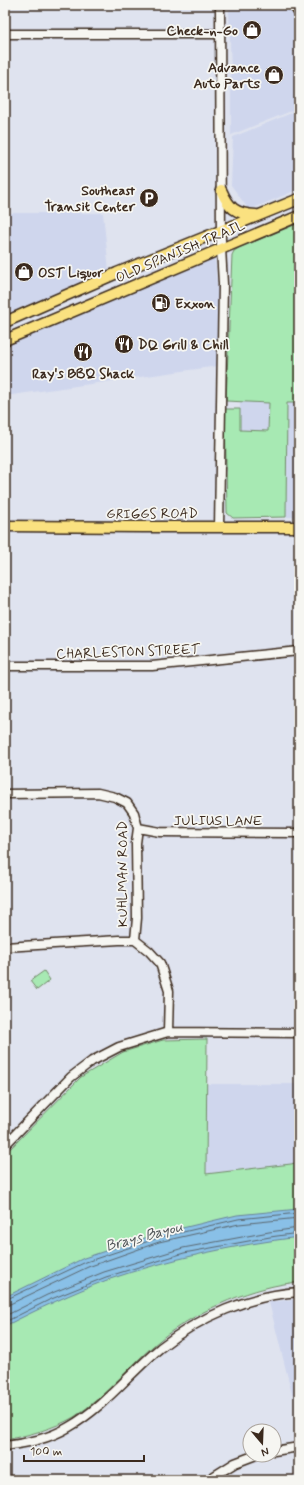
<svg xmlns="http://www.w3.org/2000/svg" width="304" height="1485" font-family="Mynerve,sans-serif">
	<style>
		.built { fill: #cfd6ed }
		.green { fill: #a7e9b3; stroke: #718a68 }
		.water { fill: #89c0e7; stroke: #6a8497 }
		.lines { fill: none; stroke-linecap: round; stroke-linejoin: round }
		.shore { stroke: #5a666e; stroke-width: 1 }
		.minor-casing { stroke: #3b2a1e; stroke-width: 11 }
		.major-casing { stroke: #3b2a1e; stroke-width: 13 }
		.minor { stroke: #f6f6f2; stroke-width: 8 }
		.major { stroke: #fae180; stroke-width: 10 }
		.labels { text-anchor: middle; stroke-width: 3.5; stroke-linejoin: round; paint-order: stroke }
		.poi-label { font-size: 14px; font-weight: bold; fill: #3b2a1e; stroke: #f6f6f2; text-anchor: end }
		.street-label { font-size: 14px; fill: #3b2a1e; stroke: #f6f6f2 }
		.water-label { font-size: 15px; font-style: italic; fill: #52575a; stroke: #f6f6f2 }
	</style>
	<rect width="100%" height="100%" fill="#dfe3ef"/>
	<filter id="ink" filterUnits="userSpaceOnUse"><feTurbulence type="fractalNoise" baseFrequency=".025" numOctaves="2"/><feDisplacementMap in="SourceGraphic" scale="8" xChannelSelector="R" yChannelSelector="G"/><feConvolveMatrix kernelMatrix="1 2 1 2 8 2 1 2 1" color-interpolation-filters="sRGB"/></filter>
	<g filter="url(#ink)">
		<path class="built" d="M229,5H289L299,19V108L231,135V75Z
			M299,110V189L249,210L231,185L233,137Z
			M5,213H103L109,271L5,315Z
			M215,258L218,295V366L5,396V346Z
			M240,402H269L268,431L240,430Z
			M287,403H299V517H286Z
			M207,1084H299V1162L291,1164L206,1174Z
			M299,1299V1393L292,1394L269,1302Z"/>
		<path class="green" d="M299,223V403H287L286,517L233,518L227,513L225,409H240V430L268,431L269,403L226,401L232,255L234,251L239,248Z
			M44,971L50,980L37,990L30,981Z
			M207,1039L206,1174L291,1164L299,1162V1282C254,1286 201,1309 165,1336C133,1361 108,1395 74,1417C53,1429 29,1435 5,1440V1154L81,1077L123,1052L163,1040Z"/>
		<path class="water" d="M299,1209V1237C234,1245 169,1259 107,1280C72,1293 38,1309 5,1326V1297L84,1258L157,1234L237,1215Z"/>
		<g class="lines">
			<path class="shore" d="M5,1300L86,1262L158,1238L238,1219L299,1213
				M5,1305L10,1304L88,1267L159,1242L239,1224L299,1218
				M5,1316L47,1295L104,1272L183,1248L269,1232L299,1228
				M5,1322L49,1300L106,1277L184,1253L270,1237L299,1233"/>
			<defs>
				<path id="minor" d="M5,34H219
					M219,527L223,284L221,248L220,5
					M5,666H152L299,651
					M5,794L98,793L115,797L127,803L134,813L138,828L136,843L137,918L135,940
					M138,828L160,832L299,833
					M135,940L149,951L160,963L169,991L168,1032
					M5,947L119,940H135
					M5,1145L71,1077L92,1061L119,1047L168,1032L299,1033
					M5,1446C27,1443 49,1439 69,1427C104,1407 129,1374 160,1348C199,1317 250,1295 299,1292
					M274,1451L299,1447
					M208,1480L235,1463L256,1455"/>
				<path id="major" d="M294,5L299,12
					M221,190C229,208 235,214 256,215
					M5,322L117,273L299,199
					M5,340L299,216
					M5,526L143,527H299"/>
			</defs>
			<use href="#minor" class="minor-casing"/>
			<use href="#major" class="major-casing"/>
			<use href="#minor" class="minor"/>
			<use href="#major" class="major"/>
		</g>
	</g>
	<defs>
		<symbol id="shop-disc" viewBox="-11 -11 22 22"><circle r="9.5" fill="#3b2a1e" stroke="#f6f6f2"/><path d="M-5-2.5h2.3a2.7 3.5 0 0 1 5.4 0H5L5.5 6h-11ZM-1.5-2.5h3a1.5 2.3 0 0 0-3 0Z" fill="#fff"/></symbol>
		<symbol id="parking-disc" viewBox="-11 -11 22 22"><circle r="9.5" fill="#3b2a1e" stroke="#f6f6f2"/><path d="M-3.5-5.5H1a3.5 3.5 0 0 1 0 7H-1V5.5H-3.5ZM-1-3.4V-.6H.8a1.4 1.4 0 0 0 0-2.8Z" fill="#fff"/></symbol>
		<symbol id="fuel-disc" viewBox="-11 -11 22 22"><circle r="9.5" fill="#3b2a1e" stroke="#f6f6f2"/><path d="M-5.5-6h7V0h2V4h1.3V-2.5L3-4.5l.8-.8L6-3V5H2.5V1h-1V6h-7ZM-4.2-4.7v3.2H.2V-4.7Z" fill="#fff"/></symbol>
		<symbol id="restaurant-disc" viewBox="-11 -11 22 22"><circle r="9.5" fill="#3b2a1e" stroke="#f6f6f2"/><path d="M-5-6h1v4h1v-4h1v4h1v-4h1v5L-1.5 .5V6h-2V.5L-5-1ZM5-6V6H3V1.5H1.5Q1.5-4 5-6Z" fill="#fff"/></symbol>
	</defs>
	<g fill-rule="evenodd">
		<use href="#shop-disc" x="241" y="19" width="22" height="22"/>
		<use href="#shop-disc" x="263" y="64" width="22" height="22"/>
		<use href="#parking-disc" x="138" y="187" width="22" height="22"/>
		<use href="#shop-disc" x="13" y="261" width="22" height="22"/>
		<use href="#fuel-disc" x="150" y="292" width="22" height="22"/>
		<use href="#restaurant-disc" x="113" y="333" width="22" height="22"/>
		<use href="#restaurant-disc" x="72" y="341" width="22" height="22"/>
	</g>
	<g class="labels">
		<g class="poi-label">
			<text x="238" y="35">Check-n-Go</text>
			<text x="260" y="72">Advance<tspan x="260" dy="16">Auto Parts</tspan></text>
			<text x="135" y="195">Southeast<tspan x="135" dy="16">Transit Center</tspan></text>
			<text x="38" y="277" text-anchor="start">OST Liquor</text>
			<text x="175" y="308" text-anchor="start">Exxon</text>
			<text x="138" y="349" text-anchor="start">DQ Grill &amp; Chill</text>
			<text x="83" y="378" text-anchor="middle">Ray's BBQ Shack</text>
		</g>
		<g class="street-label">
			<text transform="translate(180 251) rotate(-23)" y="5">OLD SPANISH TRAIL</text>
			<text x="152" y="518">GRIGGS ROAD</text>
			<text transform="translate(128 651) rotate(-2)" y="5">CHARLESTON STREET</text>
			<text x="218" y="825">JULIUS LANE</text>
			<text transform="translate(122 874) rotate(-90)" y="5">KUHLMAN ROAD</text>
		</g>
		<g class="water-label">
			<text transform="translate(144 1236) rotate(-15)" y="5">Brays Bayou</text>
		</g>
	</g>
	<rect width="304" height="1485" fill="none" stroke="#f6f6f2" stroke-width="20"/>
	<rect x="10" y="10" width="284" height="1465" fill="none" stroke="#3b2a1e" stroke-width="1.5" filter="url(#ink)"/>
	<g transform="translate(262 1443) rotate(161)"><circle r="19" fill="#f6f6f2" stroke="#aba49d"/>
	<path d="M0-3L7 15L0 10L-7 15Z" fill="#3b2a1e"/>
	<text y="-6" font-size="11" font-weight="bold" text-anchor="middle" fill="#3b2a1e">N</text>
	</g>
	<path d="M24 1455v6h120v-6" fill="none" stroke="#3b2a1e" stroke-width="2"/>
	<text x="30" y="1455" font-size="12" fill="#3b2a1e" stroke="#f6f6f2" stroke-width="3" paint-order="stroke">100 m</text>
</svg>
